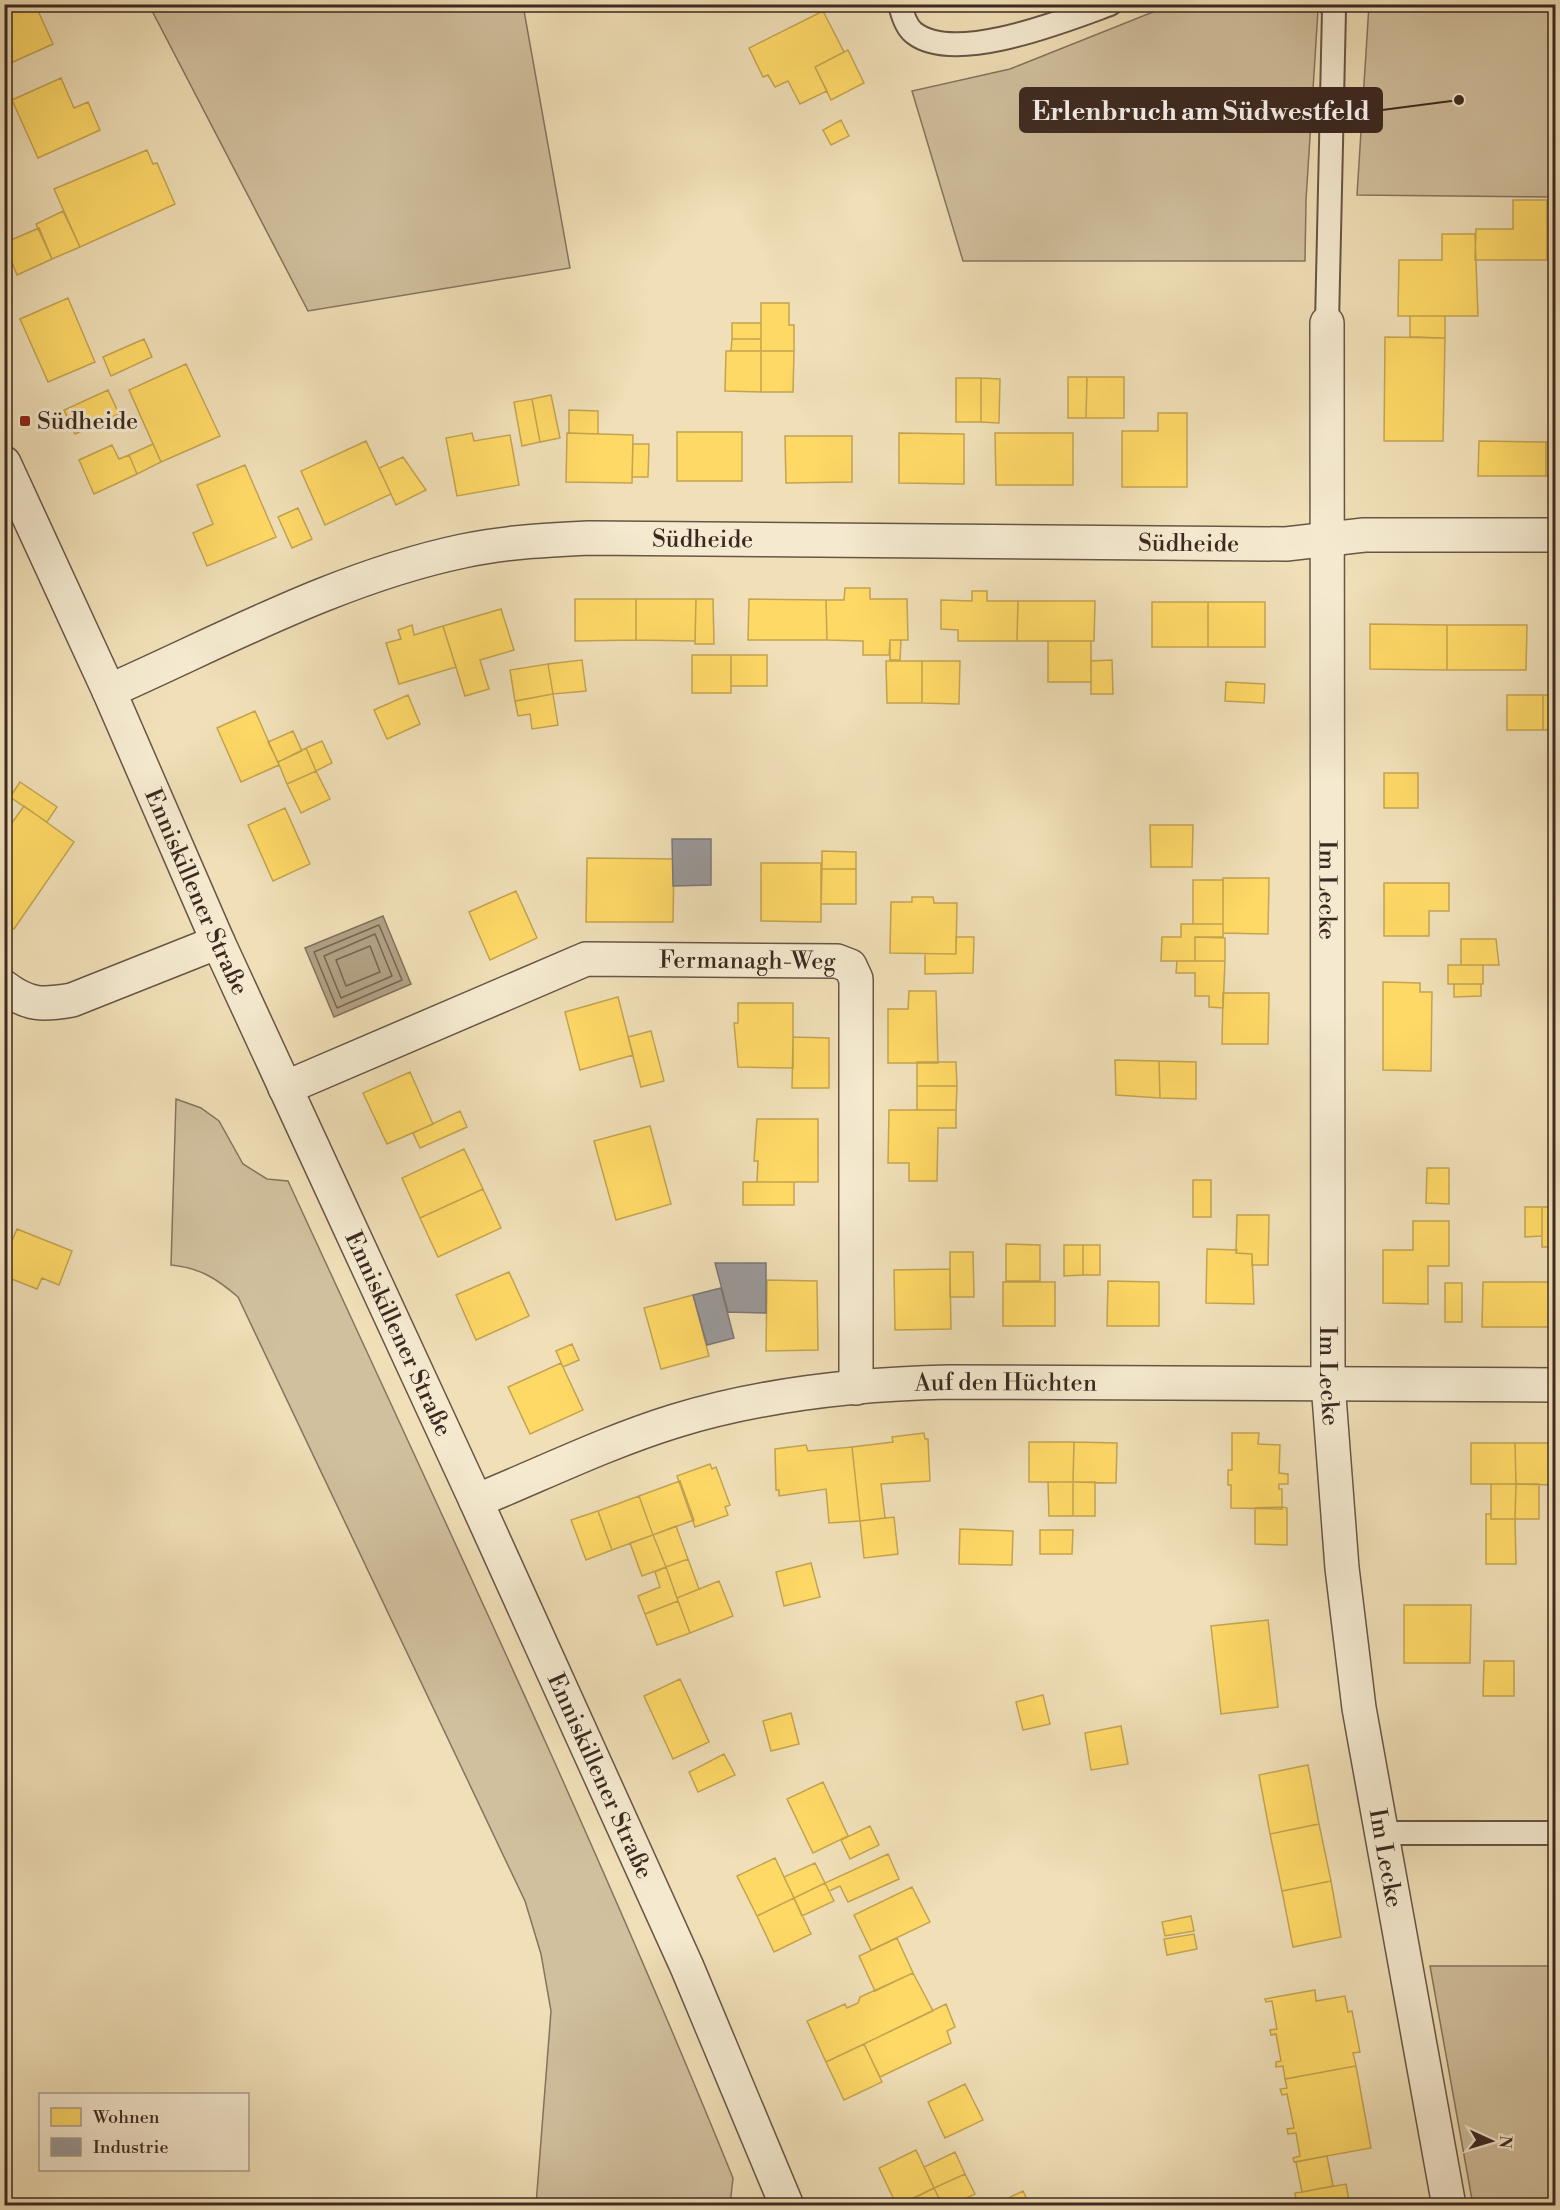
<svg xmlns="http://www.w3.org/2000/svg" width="1560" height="2210" font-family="'Libre Bodoni',serif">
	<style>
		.green { fill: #d1c09e; stroke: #867460; stroke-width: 1.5 }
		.water { fill: #b2a184; stroke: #82715c; stroke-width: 1.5 }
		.homes { fill: #ffd966; stroke: #c4a451; stroke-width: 1.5 }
		.industry { fill: #999; stroke: #7d7775; stroke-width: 1.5 }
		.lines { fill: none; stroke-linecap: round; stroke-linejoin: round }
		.shore { stroke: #766552; stroke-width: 1.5 }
		.lane-casing { stroke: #685646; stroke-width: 26 }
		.street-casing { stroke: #685646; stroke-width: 36 }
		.lane { stroke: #f5ead0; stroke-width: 22 }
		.street { stroke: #f5ead0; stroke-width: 33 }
		.poi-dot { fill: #8f2418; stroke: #f5ead0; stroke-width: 2 }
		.labels { text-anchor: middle; stroke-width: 6; stroke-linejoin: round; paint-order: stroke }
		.poi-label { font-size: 24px; fill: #3b2921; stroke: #f5ead0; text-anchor: start }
		.street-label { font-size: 24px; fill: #3b2921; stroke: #f5ead0 }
		.leader { fill: none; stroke: #3b2921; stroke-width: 2 }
		.callout-dot { fill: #3b2921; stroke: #f5ead0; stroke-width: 2 }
		.callout { fill: #3b2921; stroke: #3b2921; stroke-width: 2 }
		.callout-label { font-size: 26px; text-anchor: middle; font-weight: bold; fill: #fff }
	</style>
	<rect width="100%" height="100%" fill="#f0dfb7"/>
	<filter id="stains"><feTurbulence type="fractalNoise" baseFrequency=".00333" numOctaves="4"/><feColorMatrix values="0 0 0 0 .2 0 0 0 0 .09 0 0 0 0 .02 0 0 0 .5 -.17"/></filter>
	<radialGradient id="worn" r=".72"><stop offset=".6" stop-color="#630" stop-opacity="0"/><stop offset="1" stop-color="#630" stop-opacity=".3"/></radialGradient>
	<path class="green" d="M1173,4H1313L1318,10L1306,200L1305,261H963L912,91L1010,69Z
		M149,5H523L570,268L308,311Z
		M1369,5H1555V197L1357,195Z
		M176,1099L201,1108L219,1121L243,1164L267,1179L288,1181C440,1511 596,1841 733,2178L730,2205H536L551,2011L541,1954L525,1901L238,1297C216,1278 200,1268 171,1265Z
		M1430,1966H1555V2205H1473Z"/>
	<path class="water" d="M383,916L411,984L334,1017L305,948Z"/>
	<path class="homes" d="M4,4H35L53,44L4,66Z
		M823,11L844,52L815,67L827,91L800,104L788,81L775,87L768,75L763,77L749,48Z
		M848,50L864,83L831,100L815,67Z
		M61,78L74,108L88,102L100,130L38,158L12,100Z
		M841,120L849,136L831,145L823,130Z
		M147,150L153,164L157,163L175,204L80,247L54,189Z
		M1513,200H1547V260H1475L1476,229H1513Z
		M63,211L80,247L52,259L36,224Z
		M39,228L52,259L17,275L4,243Z
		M1442,234H1475L1478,316H1398L1399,260H1442Z
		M68,298L95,362L48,382L20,319Z
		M761,303H789V325H794V351H761Z
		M1410,316H1445V338L1410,337Z
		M732,323H761V339H732Z
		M1385,337L1445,338L1443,441H1384Z
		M144,339L152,357L111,376L103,357Z
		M732,339H761V351H731Z
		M726,351H761V392L725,391Z
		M761,351H794L793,392H761Z
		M186,364L220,436L161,462L129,390Z
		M1068,377H1087L1086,418H1068Z
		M1087,377H1124V418H1086Z
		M956,378H981V422H956Z
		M981,378L1000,379L999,423L981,422Z
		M108,390L119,414L75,434L64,410Z
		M551,395L560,438L540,442L532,399Z
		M532,399L540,442L522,446L514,402Z
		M569,410L598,411V434L569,433Z
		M1158,413H1187V487H1122V431H1158Z
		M677,432H742V481H677Z
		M472,433L474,441L510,435L519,485L457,496L446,438Z
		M567,433L633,435L632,483L566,482Z
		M899,433L964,434V484L899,483Z
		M995,433H1073V485H996Z
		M785,436H852V482L786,483Z
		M366,441L391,494L325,525L301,471Z
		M1479,441L1546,442V476H1478Z
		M1546,442H1556V476H1546Z
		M153,444L161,462L137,474L129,455Z
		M633,444H649L648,477H632Z
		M112,445L119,459L129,455L137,474L94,494L79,460Z
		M403,457L426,490L396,505L379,468Z
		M245,465L276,537L207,566L193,533L213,524L197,485Z
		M298,508L312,539L292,548L278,517Z
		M845,588H870V599H907L908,640H890L889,655H863V641L827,640L826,600H844Z
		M972,591H987V601H1018L1017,641H958V630L941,629V600L972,601Z
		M575,599H636V640L575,641Z
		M636,599H696L695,641L636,640Z
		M696,599H713L714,644H695Z
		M749,599L826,600L827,640H748Z
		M1018,601H1095L1094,641H1017Z
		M1152,602H1208V647H1152Z
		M1208,602H1265V647H1208Z
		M501,609L514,650L480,660L489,689L465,696L443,626Z
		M1370,624L1447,625V670L1370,669Z
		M412,625L414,635L443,626L456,667L399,684L386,643L401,639L398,630Z
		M1447,625H1527L1526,670H1447Z
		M890,640H901L900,660H890Z
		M1048,641H1091V682H1048Z
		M692,655H731V693H692Z
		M731,655H767V686H731Z
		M582,660L586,691L553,694L548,664Z
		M1112,660L1113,694H1091V661Z
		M886,661H922V703H887Z
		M922,661H960L959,704L922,703Z
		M548,664L553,694L515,701L510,670Z
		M1226,682L1265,684L1264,703L1225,701Z
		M553,694L558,725L532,729L530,714L518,716L515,701Z
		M408,695L420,724L387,739L374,710Z
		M1507,695H1543V730H1507Z
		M1543,695H1556V730H1543Z
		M255,711L279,765L241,782L217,728Z
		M293,731L302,751L278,762L268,742Z
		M322,741L332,763L316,771L306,748Z
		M306,748L316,771L287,784L278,762Z
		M316,771L330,799L301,813L287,784Z
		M1384,773H1418V808H1384Z
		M20,782L57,807L47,822L10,797Z
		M24,806L74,842L14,929L4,922V834Z
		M285,808L310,864L273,881L248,825Z
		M1150,825H1193L1192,867H1151Z
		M822,851L856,852V869H822Z
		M587,858L674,859L673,922H586Z
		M761,863H821V922L761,921Z
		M822,869H856V904H821Z
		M1223,878H1269L1268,934L1223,933Z
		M1193,880H1223V924H1193Z
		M1384,883H1449V911H1429V936H1384Z
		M516,891L537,938L490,960L469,912Z
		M912,897H933L934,903H957L956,954L890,953L891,902H912Z
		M1181,924H1223V937H1195V961H1161L1162,937H1181Z
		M956,937H974L973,973L925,974V954H956Z
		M1195,937L1225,938V961H1195Z
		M1461,939H1496L1499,965H1461Z
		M1177,961H1225L1223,1008L1209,1007V996H1195V973H1176Z
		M1448,965H1483V984H1448Z
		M1383,982L1420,983V992H1432L1431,1071L1383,1070Z
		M1454,984H1481V996L1454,997Z
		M909,991H936L938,1063H888V1009H908Z
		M1223,993H1269L1268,1044H1222Z
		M618,997L633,1055L580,1070L565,1012Z
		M738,1003H793V1068L738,1067L734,1023H738Z
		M651,1031L664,1081L641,1087L628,1037Z
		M793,1037L829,1038V1088H792Z
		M1115,1060L1159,1061L1160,1098L1116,1095Z
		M1159,1061L1196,1062V1099L1160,1098Z
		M917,1062H956L957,1086H917Z
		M410,1072L433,1124L387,1144L363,1093Z
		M917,1086H957L956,1110H917Z
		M889,1110H956V1128H938L937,1181H909V1163H888Z
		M460,1111L467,1127L420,1148L413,1133Z
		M757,1119H818V1182H757L758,1161H754Z
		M650,1126L671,1204L616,1220L594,1141Z
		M464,1149L483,1189L420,1218L402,1178Z
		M1427,1168H1449V1204L1426,1203Z
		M1193,1180H1211V1217H1193Z
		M743,1182H794V1205H743Z
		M483,1189L501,1228L438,1257L420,1218Z
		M1525,1207H1542V1236L1525,1237Z
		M1542,1207H1556V1247H1542Z
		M1237,1215H1269L1268,1265H1252V1254L1236,1253Z
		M1413,1221H1449V1266H1428V1304L1383,1303V1250H1413Z
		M17,1229L72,1251L59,1285L42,1278L37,1289L4,1276V1259Z
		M1006,1244L1040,1245V1281H1006Z
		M1064,1245H1083V1275L1064,1276Z
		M1083,1245H1100V1275H1083Z
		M1207,1249L1237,1250L1236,1253L1252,1254L1254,1304L1206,1303Z
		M950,1252H973L974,1297H950Z
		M950,1269L951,1329L895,1330L894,1270Z
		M509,1272L529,1316L476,1340L456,1295Z
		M767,1280L817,1281L818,1350L766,1351Z
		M1108,1281L1159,1282V1326H1107Z
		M1003,1282H1055V1326H1003Z
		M1483,1282H1556V1327H1482Z
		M1445,1283H1462V1322H1445Z
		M693,1295L709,1356L661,1369L644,1308Z
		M572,1344L579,1360L563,1367L556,1351Z
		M561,1363L583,1410L530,1434L508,1387Z
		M924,1433L925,1439H928L930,1481L881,1484L885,1518L860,1521L852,1447L893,1442L892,1437Z
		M1232,1433H1259L1258,1444L1280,1445L1279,1473L1288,1474V1484H1279V1489H1282V1509L1231,1508V1485H1228V1470H1232Z
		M1029,1442H1074L1073,1482H1029Z
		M1074,1442L1117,1443L1116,1483L1073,1482Z
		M1471,1443H1515L1516,1484H1471Z
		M1515,1443H1556V1485L1516,1484Z
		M806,1445L808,1451L852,1447L860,1521L829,1523L826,1489L779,1496V1490H776L775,1449Z
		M710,1464L712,1469L716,1467L730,1505L725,1507L728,1515L695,1527L677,1476Z
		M680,1481L694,1520L653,1535L639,1496Z
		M1048,1482H1073V1516H1049Z
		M1073,1482H1095V1516H1073Z
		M1491,1484H1516L1515,1519H1491Z
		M1516,1484H1539V1519H1515Z
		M639,1496L653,1535L612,1550L598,1511Z
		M1282,1507L1287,1508V1545L1255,1544V1508Z
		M598,1511L612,1550L586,1560L571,1520Z
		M1486,1514H1491V1519H1515L1516,1564H1486Z
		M894,1517L898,1554L864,1558L860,1521Z
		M676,1526L688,1559L666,1567L653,1535Z
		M960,1529L1013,1531L1012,1565L959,1564Z
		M1040,1530H1073L1072,1554H1040Z
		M653,1535L666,1567L642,1576L630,1543Z
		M688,1559L699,1589L677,1598L666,1567Z
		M811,1563L820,1597L784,1606L776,1572Z
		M666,1567L678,1601L645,1614L638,1596L660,1587L655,1572Z
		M719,1581L733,1616L690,1633L677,1598Z
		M678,1601L690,1633L657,1645L645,1614Z
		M1404,1605H1471L1470,1663H1404Z
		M1268,1620L1278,1707L1221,1714L1211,1626Z
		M1484,1661H1514V1696H1483Z
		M680,1679L709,1742L673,1759L644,1696Z
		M1043,1695L1050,1724L1023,1730L1016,1702Z
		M791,1713L799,1744L771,1751L763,1721Z
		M1121,1726L1128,1764L1091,1770L1085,1733Z
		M724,1754L735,1775L698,1792L689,1772Z
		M1308,1765L1319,1824L1270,1834L1259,1775Z
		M823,1782L848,1836L813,1853L787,1799Z
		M1319,1824L1331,1881L1282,1891L1270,1834Z
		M870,1826L879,1845L850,1859L841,1840Z
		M888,1854L899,1879L848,1902L840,1886L829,1891L825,1883Z
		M775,1858L794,1898L757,1916L737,1876Z
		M815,1863L825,1883L794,1898L784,1877Z
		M1331,1881L1341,1937L1293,1947L1282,1891Z
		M825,1883L834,1901L802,1916L794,1898Z
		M912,1887L930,1922L871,1950L854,1915Z
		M794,1898L811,1934L774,1952L757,1916Z
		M1191,1916L1194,1931L1165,1936L1162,1922Z
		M1194,1934L1197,1949L1167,1955L1164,1939Z
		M897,1938L913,1973L875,1991L859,1956Z
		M913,1973L933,2011L826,2062L807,2021L845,2004L847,2008L858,2003L860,1997Z
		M1315,1990L1316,2001L1345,1996L1348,2012L1352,2011L1360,2052L1353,2053L1356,2066L1285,2079L1283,2066L1276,2067V2062L1281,2061L1276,2034L1271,2035L1270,2030L1277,2029L1272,2001L1266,2002L1265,1999Z
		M946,2004L955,2027L947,2031L951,2043L880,2077L864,2044Z
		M864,2044L882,2082L844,2100L826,2062Z
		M1356,2066L1371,2148L1294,2162L1293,2158L1300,2156L1296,2133L1288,2134L1287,2129L1294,2128L1287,2094L1282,2095L1280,2089L1287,2088L1285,2079Z
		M965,2084L983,2120L945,2138L928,2102Z
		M916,2150L934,2188L897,2206L879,2168Z
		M955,2152L965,2174L934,2188L924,2167Z
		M1327,2156L1333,2186L1302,2192L1296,2162Z
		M965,2174L975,2194L951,2206H943L934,2188Z
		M1346,2184L1350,2206H1297L1295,2193Z
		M934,2188L943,2206H899Z
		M1023,2191L1030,2206H992Z"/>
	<path class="industry" d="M672,839H711V885L673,886Z
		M715,1263H766V1313L728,1312Z
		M721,1288L734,1338L707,1345L693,1295Z"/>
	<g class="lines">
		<path class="shore" d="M379,925L402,980L337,1008L314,952Z
			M375,934L392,976L341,998L324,956Z
			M370,946L380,972L346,986L336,960Z"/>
		<defs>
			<path id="lane" d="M900,4C902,13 906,27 914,33C955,65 1066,20 1110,4
				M1327,323L1334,10L1330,4
				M1381,1833H1556"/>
			<g id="street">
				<path id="s1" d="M1327,323L1328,1383L1342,1568L1359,1708L1449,2206"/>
				<path id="s2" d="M4,463L109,691L218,942L476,1501L687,1967L787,2206"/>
				<path id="s3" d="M109,691C224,640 339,577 463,551C505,542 547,540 589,538L1286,544L1364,535H1556"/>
				<path d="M4,987C29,1006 43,1005 72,1000L218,942"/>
				<path id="s4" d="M285,1088L586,959L837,961L850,966L856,979V1388"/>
				<path id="s5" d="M476,1501C542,1474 607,1442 675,1421C763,1394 857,1384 949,1382L1556,1385"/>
			</g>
		</defs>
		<use href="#lane" class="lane-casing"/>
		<use href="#street" class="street-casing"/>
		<use href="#lane" class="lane"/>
		<use href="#street" class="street"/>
	</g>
	<rect class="poi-dot" x="19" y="415" width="12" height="12" rx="3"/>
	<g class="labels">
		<g class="poi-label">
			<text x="37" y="429">Südheide</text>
		</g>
		<g class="street-label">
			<text dy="8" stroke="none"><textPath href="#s3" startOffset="622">Südheide</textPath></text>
			<text dy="8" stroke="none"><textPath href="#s3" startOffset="1108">Südheide</textPath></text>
			<text dy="8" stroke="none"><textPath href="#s2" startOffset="470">Enniskillener Straße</textPath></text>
			<text dy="8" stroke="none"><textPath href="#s1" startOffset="567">Im Lecke</textPath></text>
			<text dy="8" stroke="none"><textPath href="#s4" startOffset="489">Fermanagh-Weg</textPath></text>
			<text dy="8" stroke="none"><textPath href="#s2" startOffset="956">Enniskillener Straße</textPath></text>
			<text dy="8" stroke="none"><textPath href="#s1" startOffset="1053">Im Lecke</textPath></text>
			<text dy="8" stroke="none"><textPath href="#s5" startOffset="549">Auf den Hüchten</textPath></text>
			<text dy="8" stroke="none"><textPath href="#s2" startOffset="1442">Enniskillener Straße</textPath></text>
			<text dy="8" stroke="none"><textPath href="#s1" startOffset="1539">Im Lecke</textPath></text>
		</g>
	</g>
	<path class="leader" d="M1459 100L1382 110"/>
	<circle class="callout-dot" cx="1459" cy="100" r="6"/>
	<rect class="callout" x="1020" y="88" width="362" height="44" rx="6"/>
	<g class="callout-label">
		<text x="1201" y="120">Erlenbruch am Südwestfeld</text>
	</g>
	<rect width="1560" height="2210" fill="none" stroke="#f0dfb7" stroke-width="24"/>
	<rect x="6" y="6" width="1548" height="2198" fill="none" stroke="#3b2921" stroke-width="3"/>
	<rect x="12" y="12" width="1536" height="2186" fill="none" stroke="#3b2921" stroke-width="1.5"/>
	<rect x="39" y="2093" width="210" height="78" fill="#f5ead0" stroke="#ab9d8a" stroke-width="1.5"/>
	<rect x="51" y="2108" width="30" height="18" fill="#ffd966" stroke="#ab9d8a" stroke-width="1.5"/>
	<text x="93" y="2123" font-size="18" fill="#3b2921">Wohnen</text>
	<rect x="51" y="2138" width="30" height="18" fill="#999999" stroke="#ab9d8a" stroke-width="1.5"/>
	<text x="93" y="2153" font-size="18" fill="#3b2921">Industrie</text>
	<g transform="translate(1491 2141) rotate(94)" stroke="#f5ead0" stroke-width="4.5" paint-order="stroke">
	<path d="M0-4.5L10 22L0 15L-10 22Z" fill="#3b2921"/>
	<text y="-9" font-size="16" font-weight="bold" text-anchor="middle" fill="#3b2921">N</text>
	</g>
	<rect width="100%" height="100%" filter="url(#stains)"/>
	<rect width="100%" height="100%" fill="url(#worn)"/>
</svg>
